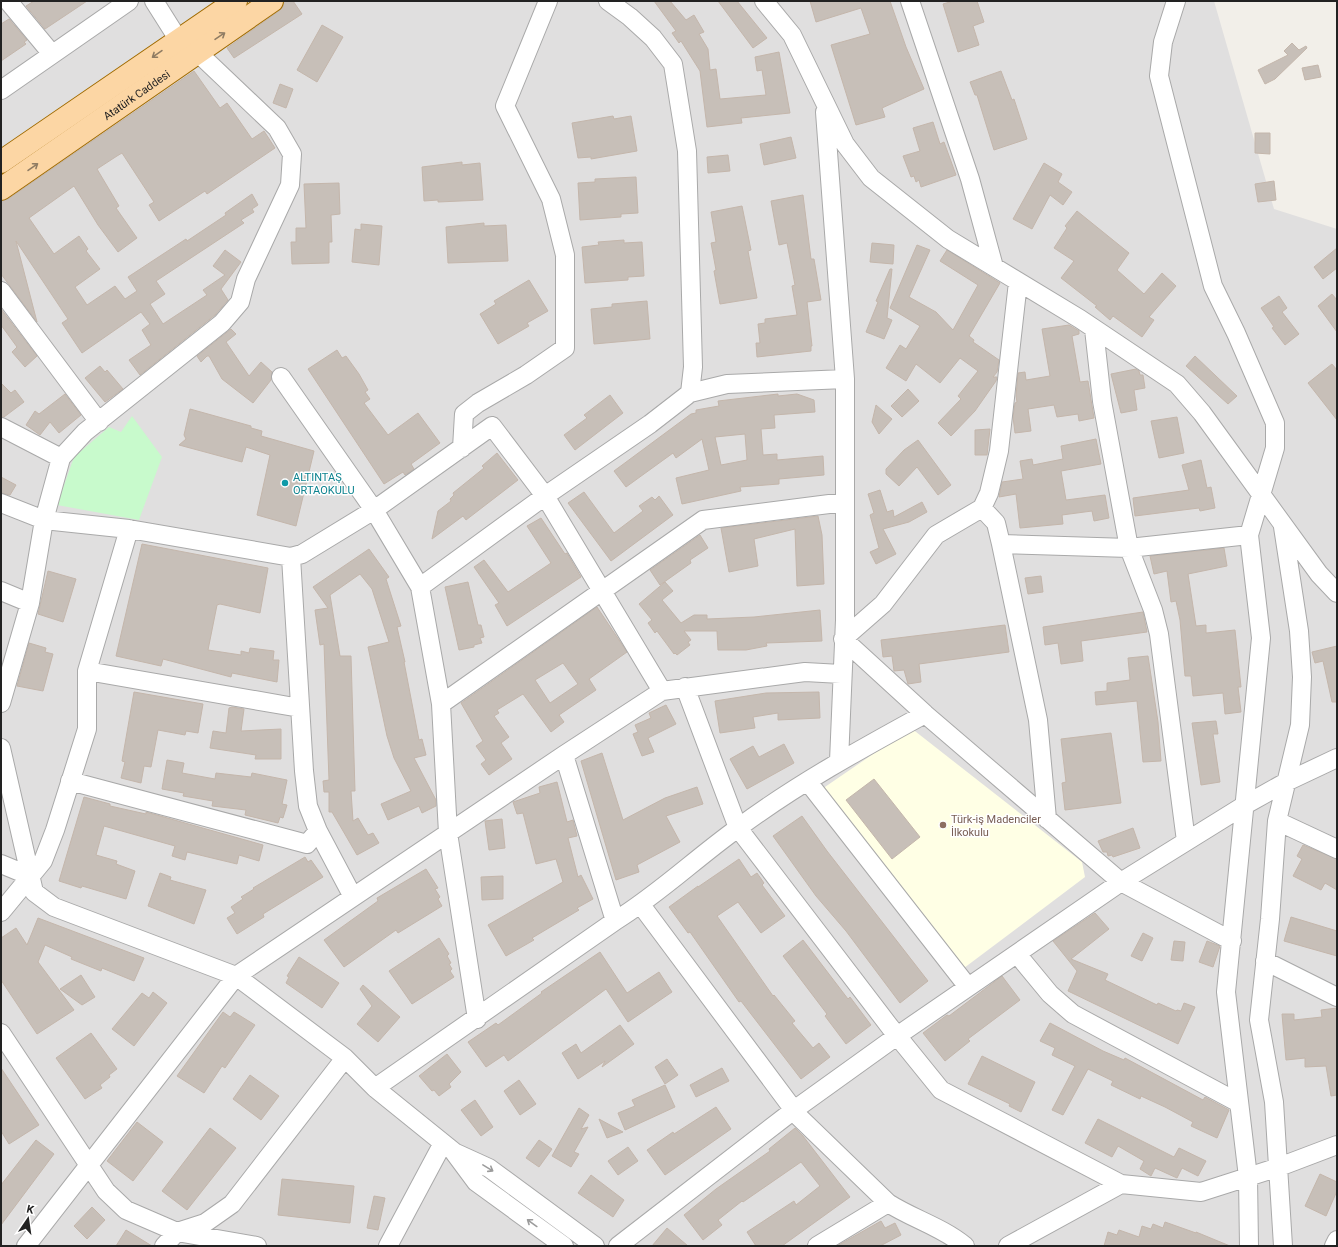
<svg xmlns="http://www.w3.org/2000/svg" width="1338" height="1247" font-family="Roboto,sans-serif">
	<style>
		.residential { fill: #e0dfdf }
		.education { fill: #ffffe5 }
		.park { fill: #c8facc }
		.building { fill: #c7bfb8; stroke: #c4b6ab; fill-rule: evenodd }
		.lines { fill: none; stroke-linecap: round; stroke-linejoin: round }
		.minor-casing { stroke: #a9a9a9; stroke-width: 20 }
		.major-casing { stroke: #a06b00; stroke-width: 24 }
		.minor { stroke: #fff; stroke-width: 18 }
		.major { stroke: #fcd6a4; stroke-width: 22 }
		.oneway { stroke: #8f7c63 }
		.oneway2 { stroke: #9c9c9c }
		.culture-dot { fill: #0f9aa8; stroke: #fff; stroke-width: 1.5 }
		.education-dot { fill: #8d6e63; stroke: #fff; stroke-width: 1.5 }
		.labels { text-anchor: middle; stroke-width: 3; stroke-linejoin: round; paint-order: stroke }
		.street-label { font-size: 11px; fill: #222; stroke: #fff }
		.culture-label { font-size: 11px; fill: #0d838f; stroke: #fff; text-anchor: start }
		.education-label { font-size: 11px; fill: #785e54; stroke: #fff; text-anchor: start }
	</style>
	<rect width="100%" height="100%" fill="#f2efe9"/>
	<path class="residential" d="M1,1H1214L1274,209L1337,229V1246H1Z"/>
	<path class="education" d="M911,728L1082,862L1085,877L964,968L822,789Z"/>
	<path class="park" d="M132,416L162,457L139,520L57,505L74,457L109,427L121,432Z"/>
	<path class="building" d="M34,1H87L45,29L26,6Z
		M284,1H293L302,14L234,58L227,48L279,11L283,7Z
		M654,1H670L686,20L694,15L704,32L699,34L708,49L710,70L716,69L720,99L766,95L762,70L757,71L755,57L779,52L790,113L741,118L742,123L707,127L700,71L681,41L679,43L672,33L676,31Z
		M718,1H737L767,38L753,48Z
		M810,1H890L906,47L924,89L882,108L885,117L856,125L831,45L870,34L861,8L816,22Z
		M953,1H977L984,22L973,26L979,45L958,52L943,4Z
		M9,19L27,40L24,42L26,44L1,61V24Z
		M322,25L343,37L317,82L297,70Z
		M1292,43L1299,50L1306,46L1307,48L1275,79L1265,84L1258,70L1288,55L1284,51Z
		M1318,65L1321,77L1305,80L1302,68Z
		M194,71L220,108L227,103L252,139L264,131L275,148L207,194L205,191L159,221L149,205L154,202L122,153L117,156L97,169L119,206L116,208L137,238L118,252L98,225L74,186L29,218L54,254L79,236L88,249L86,251L100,269L75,287L87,305L115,286L125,299L137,291L128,277L186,239L187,241L226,215L225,213L252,194L258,205L252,209L254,212L241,220L244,223L156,281L165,294L150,304L163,324L207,295L203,290L225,275L213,266L225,250L241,262L221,289L228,300L215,315L140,375L129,360L151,345L142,330L150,324L141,312L82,353L62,323L68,319L16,241L37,322L1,274V201L8,199Z
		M1001,71L1012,100L1014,99L1027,139L994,150L977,95H975L970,82Z
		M280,84L293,89L286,108L273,103Z
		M613,116L614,119L631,116L637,151L591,159V157L578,158L572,123Z
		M933,122L940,144L944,142L956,175L921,187L919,180L916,182L914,176L911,177L903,156L920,151L913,128Z
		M1255,133H1270V154L1255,153Z
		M791,137L796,158L764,165L760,144Z
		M728,155L730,171L708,173L707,157Z
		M462,162V165L480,163L483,200L438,202V200L424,201L422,167Z
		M1044,163L1062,174L1058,182L1072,192L1063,205L1050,195L1032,229L1013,219Z
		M636,177L638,213L621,214V217L580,220L578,183L595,182V179Z
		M1274,181L1276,200L1258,202L1255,184Z
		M339,183L340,214L331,215L332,242H329V263L292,264L291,242H296V228H306L304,184Z
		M803,195L811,259H814L821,300L807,302L812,346H811V351L757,357L756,343H760L758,324L765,323V319L797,315L792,286L795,285L787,243L779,245L771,201Z
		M742,206L751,250L748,251L757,298L720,304L714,271L716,270L711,243L716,242L711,212Z
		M1077,211L1129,253L1117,270L1144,294L1162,273L1176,286L1149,317L1154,320L1142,337L1113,316L1110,320L1095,307L1097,306L1061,278L1074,261L1054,248L1067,228L1065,226Z
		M484,223V226L506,225L508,261L448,263L446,227Z
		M361,224L382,226L379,265L352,262L355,229L361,230Z
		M624,240V243L642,242L644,276L628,277V280L585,283L582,247L599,245L598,242Z
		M872,243L894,245L893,264L870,262Z
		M917,245L930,250L909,297L936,312L953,330L978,285L940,261L947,250L1000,283L969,336L974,340L973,342L999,360L997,372L993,377H997L996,381L975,411L951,436L938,423L961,399L958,396L978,371L960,358L940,383L916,364L906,381L886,368L900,345L906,349L920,326L890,308Z
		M1337,248V268L1323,279L1314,267Z
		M890,269H892L887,318L892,320L884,339L866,332L878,302L876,301Z
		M529,280L548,311L527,323L529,326L498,344L480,314L496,304L494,301Z
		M1332,294L1337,300V332L1318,306Z
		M1279,296L1287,308L1282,312L1299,334L1285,345L1272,328L1274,327L1261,308Z
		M647,301L650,339L594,344L591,309L612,307V304Z
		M1,309L37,356L25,367L12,352L17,347L1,325Z
		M1069,325L1079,331V334L1072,336L1080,382L1088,381L1094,418L1079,421L1078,414L1057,417L1054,405L1028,409L1031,431L1015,433L1013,417L1015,403L1017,402L1016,396L1018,373L1025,372L1026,380L1050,376L1042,329Z
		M231,329L236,334L226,342L249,376L261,362L272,372L271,380L253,403L222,379L209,356H207L201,362L197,356Z
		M337,350L342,358L346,356L359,374L368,390L365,392L370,399L364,403L388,435L418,413L440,443L411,464L414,469L405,475L403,472L384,484L308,369Z
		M1195,356L1237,396L1228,404L1186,366Z
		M1332,364L1337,370V420L1308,383Z
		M100,366L105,372L107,370L123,389L105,402L85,378Z
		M1136,369L1139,371L1140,375H1143L1145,388L1134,390L1137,410L1121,413L1111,374Z
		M1,383L11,393L15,390L24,402L4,417H1Z
		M908,389L919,401L902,417L891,406Z
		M65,394L81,415L59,433L50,422L40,435L26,425L35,411L39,414Z
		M778,394V396L797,394L814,400L815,412L774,415L775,428L761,429L763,455L777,454V460L823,456L824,475L779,479V484L740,487L741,491L682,504L676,478L709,470L702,439L676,458L673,453L626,487L614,471L691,414L696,413V410L719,406L718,401ZM745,434L747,460L721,465L715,437Z
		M610,395L623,413L575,450L564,435L587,418L584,415Z
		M876,405L892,419L879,434L872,422Z
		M190,409L251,426V428L262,431L261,436L314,451L296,526L257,515L270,455L246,447L242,462L179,445L186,439L184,435Z
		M1177,417L1184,453L1159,458L1151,421Z
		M990,429L987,455H975V430Z
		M1096,439L1101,464L1061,471L1066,500L1105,495L1109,518L1094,521L1092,511L1062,515L1063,524L1020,528L1016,494L999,497L1002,482L1023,479L1020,461L1032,459L1033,465L1063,459L1061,446Z
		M918,440L951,485L938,495L917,467L899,486L886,474V469L904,450Z
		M497,453L518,480L466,520L463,516L432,539L438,511L451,501L450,499L454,495L453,493L484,468L482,466Z
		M1201,460L1207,488L1211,487L1215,508L1200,511L1199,508L1135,516L1133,498L1189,490L1182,465Z
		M1,477L16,485L10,495L1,493Z
		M880,490L887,512L893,510L894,517L922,502L927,512L909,522L883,529L896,554L876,564L870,552L879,548L870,515L874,513L868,494Z
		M584,492L614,533L643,511L639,506L652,497L655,500L659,496L673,515L611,561L568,503Z
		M818,516L822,535L824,584L797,586L795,529L754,539L758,566L729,572L721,528Z
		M541,518L565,554L567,553L581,577L507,626L495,605L499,603L474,567L484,560L508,592L551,563L527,526Z
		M700,535L708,548L690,560L691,563L660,585L650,570Z
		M142,544L268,568L260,613L220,604L217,605L208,650L241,655V651L249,653L250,648L274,651L273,660H279L277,682L232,673L231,677L163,659L161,666L116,656Z
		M1224,548L1227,566L1188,574L1196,626L1206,625V633L1235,630L1241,687H1238L1241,712L1225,714L1223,693L1193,696L1191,676H1185L1180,620L1176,601L1171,602L1167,571L1154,574L1150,556Z
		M369,549L389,577L386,579L401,626L397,627L405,662H404L419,740L422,739L426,755L414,758L436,800V806L422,813L419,806L388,820L381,804L411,791L394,758L387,736L368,647L389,642L372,589L360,574L330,595L340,656H351L355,791H351L353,821L358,818L368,835L373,833L379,843L357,855L332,812H329V792H324L323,781L329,780L324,644L320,645L315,610L328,608L313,587Z
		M48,571L76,579L63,622L38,614Z
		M1041,576L1043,592L1028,594L1025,578Z
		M468,582L478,625H481L484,637L480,638L482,643L474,645V647L459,650L445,587Z
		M665,582L673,591L662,600L681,623L694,615H707V619L754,617L820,610L822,641L766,643L767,646L746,650H718L717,631H684L691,640L688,642L690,645L677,655L675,653L674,654L657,631L655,633L648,623L652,620L639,604Z
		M597,607L627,652L589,679L596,690L559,715L564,722L551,732L523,694L497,710L499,713L494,716L509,737L501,743L512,759L489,775L481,764L486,760L476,746L483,741L461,703ZM563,663L578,684L550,703L535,680Z
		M1143,612L1147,632L1081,641L1083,661L1061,664L1058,643L1045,645L1043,627Z
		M1005,625L1009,652L919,664L921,682L908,684L904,670L894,671L892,656L883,657L881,640Z
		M29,643L46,648L45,652L53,654L43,691L17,686Z
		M1337,646V702H1332L1323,661L1315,663L1312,652Z
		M1148,656L1158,722L1161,761L1143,762L1137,701L1096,705L1095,692L1107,691V683L1130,680L1128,658Z
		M134,692L203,704L198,733L186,731L185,735L158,730L151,767L144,766L141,783L121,778L125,762L122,761Z
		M819,692L820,718L778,720V713L753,717L755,728L720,733L715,701L766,693Z
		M666,705L676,724L648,738L654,752L642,756L633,734L638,732L635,725L651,718L649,713Z
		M232,707L244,709L241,731L281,729V759H255L256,755L210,748L213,731L226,733L229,708Z
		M1216,721L1218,734H1213L1220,782L1201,785L1192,723Z
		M1111,733L1121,803L1065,810L1062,783L1066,782L1061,739Z
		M784,744L794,763L747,789L730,759L753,746L759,757Z
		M602,753L623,820L665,798L697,787L703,804L666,816L680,842L637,865L639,872L616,880L581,761Z
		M167,760L184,763L182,773L215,779L216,773L251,777L252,773L287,780L282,804L287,805L283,818L280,817L278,823L245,815L246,810L212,806L213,801L183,796L184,793L162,789Z
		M874,779L920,837L892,859L846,800Z
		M557,782L567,822L573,820L577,836L568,838L578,877L581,875L593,899L577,908L579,910L532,938L534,940L506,956L488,925L563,882L556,859L536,864L523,813L517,814L513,802L540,793L539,787Z
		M84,797L110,804V806L146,814V812L263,845L259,861L239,855L237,864L187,852L185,860L172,856L175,846L104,826L96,855L117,861L116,864L135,871L126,899L82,886L81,888L59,881Z
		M802,816L827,851L928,981L900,1003L846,931L816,896L773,836Z
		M502,819L505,848L489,850L485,821Z
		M1133,828L1140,848L1113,857L1112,855L1108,856L1107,852H1103L1098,841Z
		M1303,845L1337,859V890L1325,883L1321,890L1293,876L1302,859L1297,856Z
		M305,857L308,862L311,860L323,877L263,914L264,917L237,934L227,918L235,913L231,907L243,899L241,897L254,889L253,888Z
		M739,859L751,877L757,873L764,883L762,885L785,916L761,933L738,902L717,916L773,996L774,995L795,1021L792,1023L813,1048L819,1043L830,1057L801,1079L741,1001L739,1002L690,932L688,933L669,907L698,886V887Z
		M426,869L438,888L435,889L440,897L438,899L442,906L398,933L396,930L344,967L324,940L378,901L377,898Z
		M160,873L171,877L170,880L206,890L194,924L148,906Z
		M503,876V899L482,900L481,877Z
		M1095,913L1109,929L1071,959L1108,974L1105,980L1157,1005L1158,1003L1176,1011L1177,1010L1181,1011L1184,1003L1195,1007L1178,1044L1068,991L1077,971L1053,941Z
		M1291,917L1337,931V956L1284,941Z
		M38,918L144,958L134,981L102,968L101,971L71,959L72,957L45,945L38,962L74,1010L37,1034L1,980V938L16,928L27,945Z
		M1143,933L1153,938L1142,961L1131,956Z
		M439,938L449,954L447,956L451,963L449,964L452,969L450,971L454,977L412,1004L389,971Z
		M803,940L848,999L850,997L871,1025L846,1044L825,1016L827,1014L783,956Z
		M1174,941L1185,942L1183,961L1171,960Z
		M1207,941L1220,946L1213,967L1199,962Z
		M600,952L627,993L659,972L672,992L628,1022L606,989L508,1061L504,1055L486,1067L468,1042L496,1023L498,1025L542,993L541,992Z
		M299,957L339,983L322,1008L286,983L289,977L287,976Z
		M81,975L95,997L82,1005L60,989Z
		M1002,976L1020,1000L968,1039L970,1041L945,1061L923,1033L947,1015L949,1016Z
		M363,985L400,1017L378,1042L357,1024L372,1006L360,989Z
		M153,992L167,1003L134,1046L112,1029L142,993L149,998Z
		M1337,1008V1095L1331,1096L1326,1066L1305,1067V1058L1286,1060L1282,1014H1294V1020L1322,1017L1321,1010Z
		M223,1012L230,1017L234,1012L255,1025L225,1068L222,1066L204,1093L177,1076Z
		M1050,1023L1103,1051L1124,1060L1125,1058L1203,1100L1205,1097L1229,1110L1217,1138L1191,1126L1193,1122L1165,1107L1141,1096L1140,1099L1111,1085L1113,1081L1088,1069L1063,1115L1052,1110L1075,1066L1052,1055L1055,1048L1040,1041Z
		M620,1025L634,1044L602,1067L605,1061L578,1079L562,1053L576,1044L581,1053Z
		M91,1033L117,1069L109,1075L110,1077L100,1085L102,1088L85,1099L56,1058Z
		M447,1054L461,1072L449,1084L451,1087L439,1096L434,1090L432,1091L419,1076Z
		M982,1056L1035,1082L1021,1112L1009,1106L1010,1104L968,1084Z
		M667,1059L678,1075L665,1084L655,1067Z
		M1,1068L39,1125L9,1144L1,1131Z
		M722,1068L729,1081L696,1097L690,1085Z
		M250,1075L279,1096L261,1120L233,1099Z
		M519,1080L536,1104L520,1115L504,1091Z
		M665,1085L675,1107L625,1130L618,1113L635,1106L632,1100Z
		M475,1100L493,1127L481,1136L461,1110Z
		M716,1107L731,1129L665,1175L647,1150L673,1132L674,1134Z
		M579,1108L589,1115L581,1129L588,1127L574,1152L579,1154L571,1167L552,1156Z
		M599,1119L623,1132L607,1138Z
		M1098,1119L1174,1157L1179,1148L1206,1161L1198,1176L1182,1168L1177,1178L1155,1168L1151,1176L1140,1169L1144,1161L1118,1146L1112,1157L1085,1143Z
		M137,1122L163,1142L133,1181L107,1161Z
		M210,1128L236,1148L187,1210L162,1191Z
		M795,1128L803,1136L850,1197L782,1246H756L747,1232L794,1201L796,1205L820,1186L801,1162L743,1202L742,1201L718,1220L722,1225L703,1240L684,1215L716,1189L770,1151L769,1149Z
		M36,1140L54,1154L1,1225V1185Z
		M539,1140L552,1149L539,1167L526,1158Z
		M628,1147L638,1161L618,1175L608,1161Z
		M1320,1174L1337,1182V1191L1326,1216L1305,1206Z
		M591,1175L624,1200L613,1217L578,1193Z
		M282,1179L354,1186L350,1223L278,1215Z
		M374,1196L385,1198L378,1230L367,1228Z
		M92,1207L105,1220L87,1239L74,1226Z
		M881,1221L885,1228L895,1223L901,1235L880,1246H837Z
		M1165,1222L1196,1233V1232L1230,1246H1104L1108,1232L1117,1235L1119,1230L1139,1237L1142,1226L1151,1229L1153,1224L1163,1228Z
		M667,1228L688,1246H652Z
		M126,1230L152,1246H116Z"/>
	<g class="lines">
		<defs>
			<path id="minor" d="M8,1L52,54
				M764,1L792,35L845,144L871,178L948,239L1080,319L1177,384L1202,413L1319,574L1337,593
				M910,1L970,179L994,267
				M1176,1L1163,42L1159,76L1213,286L1236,333L1275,423V448L1249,535L1261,638L1226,992L1248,1177L1249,1246
				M1,90L129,1
				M825,112L845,379V620L839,761
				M1018,282L999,451L989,493L982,508L936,535L883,604L843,639L925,714L1121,882L1232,941
				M1,291L99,422
				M1094,329L1102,401L1129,548L1153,610L1159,634L1186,841
				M690,393L727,384L845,379
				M1,427L61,458
				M462,448L464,414L478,403L526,375L565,348V255L551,199L505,106L548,1
				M1,503L44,520L129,529L291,557L302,554L374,510L281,377
				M982,508L996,523L1001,544L1038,720L1047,819
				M1283,527L1299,631L1302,677L1300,725L1277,821L1270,919L1259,1020L1274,1102L1283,1246
				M1001,544L1129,548L1249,535
				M291,557L304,771L308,806L318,831L353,897
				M420,587L545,496L650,424L690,393L693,367L687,151L673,64L653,38L630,17L608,1
				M1,591L30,603
				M87,671L300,708
				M685,687L738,828L890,1027L941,1090L1121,1184
				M1,703L30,603L44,520L61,458L85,432L222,323L240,302L246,279L290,185L292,154L277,128L197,52L178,39L154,1
				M441,704L703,520L845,502
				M1,748L34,892L54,907L236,976L345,1058L375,1088L453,1151L476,1182L564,1246
				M564,755L615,921
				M70,781L307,844L318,831
				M808,782L968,987
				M1277,821L1337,849
				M1,864L30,876
				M641,905L799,1117L888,1203C913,1219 942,1227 965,1246
				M1,912L43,861L55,830L87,729V671L129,529
				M1017,954L1050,994L1073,1014L1239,1103
				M1265,961L1337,997
				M477,1019L448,833L441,704L420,587L374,510L492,426L545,496L662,691
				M1,1033L106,1191L126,1210L177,1232L257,1246
				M375,1088L615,921C659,894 696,858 738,828C797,784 861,749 925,714
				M456,1153L489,1168L595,1246
				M26,1246L236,976L564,755L662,691L805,672L841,674
				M164,1246L177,1232L205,1223L232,1204L345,1058
				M388,1246L443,1143
				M618,1246L794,1110L897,1036L1121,882L1245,805L1286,782L1337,758
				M817,1246L888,1203
				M1008,1246L1121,1184L1201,1192L1279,1167L1337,1145
				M1334,1246L1337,1240"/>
			<g id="major">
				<path d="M1,162L236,1"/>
				<path id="s1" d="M1,189L272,1"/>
			</g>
		</defs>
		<use href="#minor" class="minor-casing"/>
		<use href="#major" class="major-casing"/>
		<use href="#minor" class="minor"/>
		<use href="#major" class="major"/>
	</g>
	<defs><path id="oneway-shaft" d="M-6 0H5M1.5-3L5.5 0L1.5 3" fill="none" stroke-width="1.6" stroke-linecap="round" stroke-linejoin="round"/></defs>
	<g class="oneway">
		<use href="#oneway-shaft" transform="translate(220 36) rotate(-34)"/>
		<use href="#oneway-shaft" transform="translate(157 54) rotate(145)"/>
		<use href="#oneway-shaft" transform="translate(33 167) rotate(-35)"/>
	</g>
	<g class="oneway2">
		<use href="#oneway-shaft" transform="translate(488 1168) rotate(31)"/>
		<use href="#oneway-shaft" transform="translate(532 1223) rotate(-144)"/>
	</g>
	<circle class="culture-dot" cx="285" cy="483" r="4"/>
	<circle class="education-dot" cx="943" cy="825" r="4"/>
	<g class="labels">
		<g class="street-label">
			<text dy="4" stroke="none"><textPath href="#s1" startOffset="165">Atatürk Caddesi</textPath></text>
		</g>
		<g class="culture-label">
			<text x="293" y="481">ALTINTAŞ<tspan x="293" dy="13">ORTAOKULU</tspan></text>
		</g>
		<g class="education-label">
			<text x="951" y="823">Türk-iş Madenciler<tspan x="951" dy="13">İlkokulu</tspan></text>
		</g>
	</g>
	<rect width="1338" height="1247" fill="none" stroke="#222222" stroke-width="4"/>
	<g transform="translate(28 1219) rotate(13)" stroke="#ffffff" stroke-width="3" paint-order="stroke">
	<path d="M0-3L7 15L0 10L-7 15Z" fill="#222222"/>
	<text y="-6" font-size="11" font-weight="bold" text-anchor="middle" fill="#222222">K</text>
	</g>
</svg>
